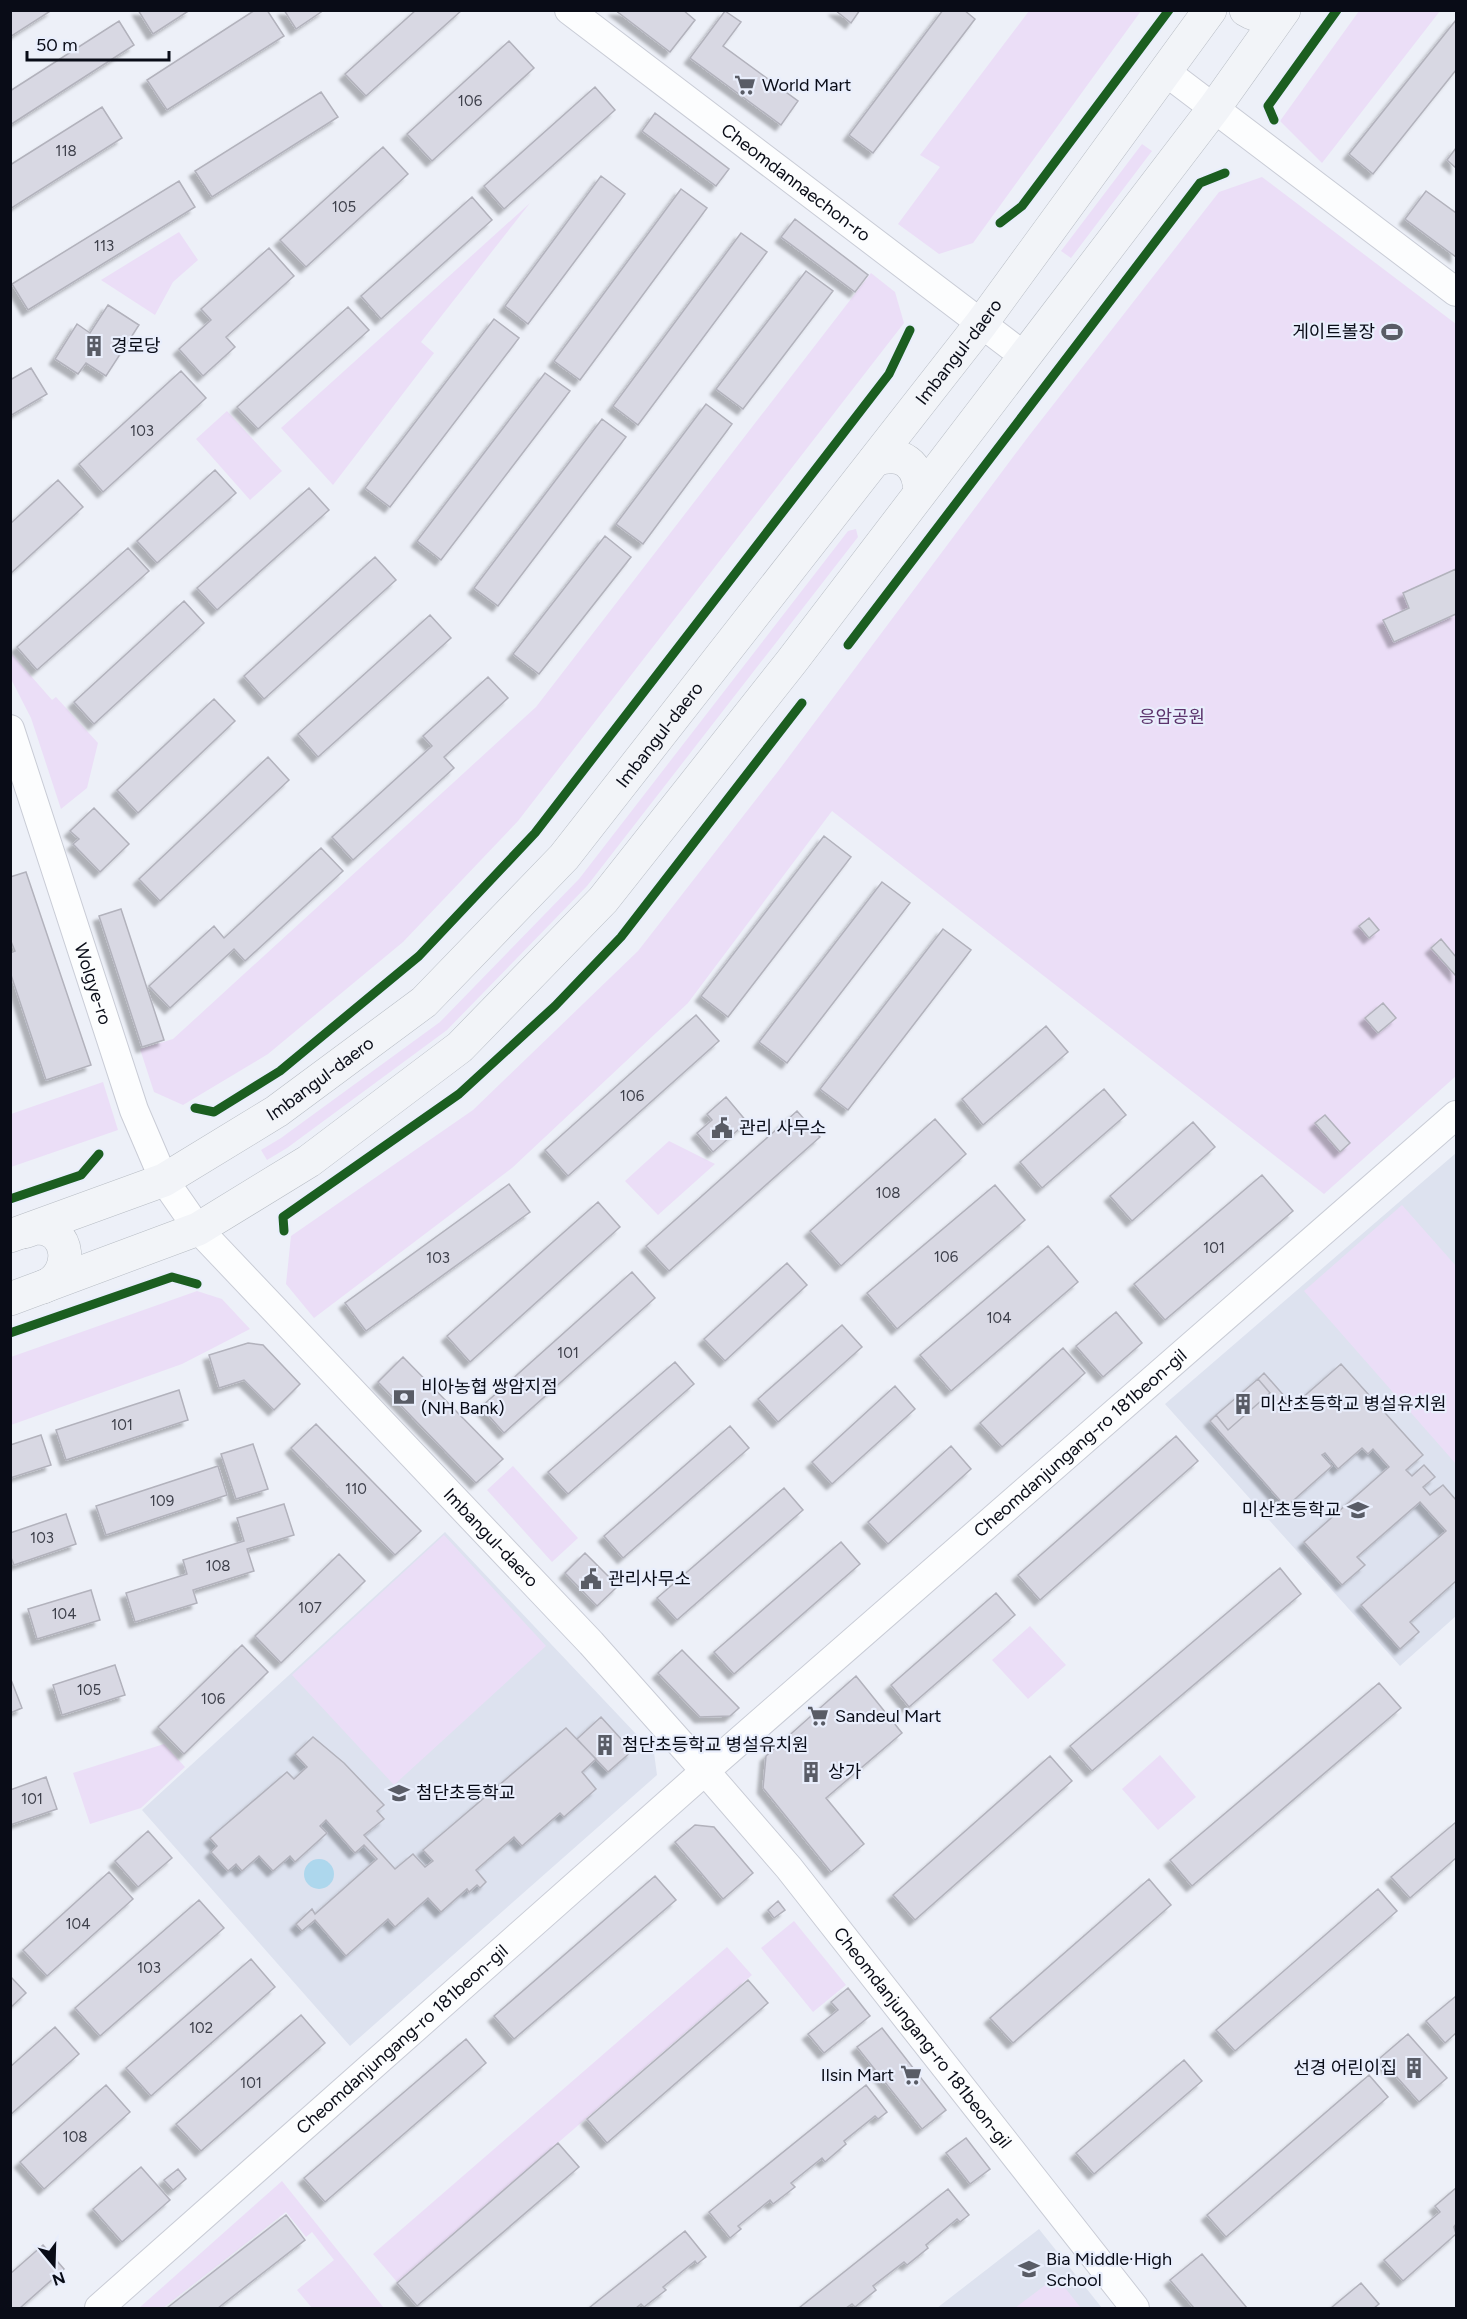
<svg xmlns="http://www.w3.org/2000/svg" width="1467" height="2319" font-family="Figtree,'Noto Sans KR',sans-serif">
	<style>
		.built { fill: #dde2ef }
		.green { fill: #ebdef7 }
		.water { fill: #add7ed }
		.building { fill: #d8d8e3; stroke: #b2b2bc; stroke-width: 1.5; filter: url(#shadow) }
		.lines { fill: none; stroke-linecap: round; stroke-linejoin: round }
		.minor-casing { stroke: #c9ccd6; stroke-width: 30 }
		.major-casing { stroke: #b7bcc4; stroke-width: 34 }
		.minor { stroke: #fcfdfe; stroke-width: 28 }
		.major { stroke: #f2f4f8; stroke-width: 33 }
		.cycleway-casing { stroke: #e9eefc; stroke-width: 13 }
		.cycleway { stroke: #1b5e20; stroke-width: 9 }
		.labels { text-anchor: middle; stroke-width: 4.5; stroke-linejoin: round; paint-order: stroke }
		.number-label { font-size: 15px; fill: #3e404b }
		.poi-label { font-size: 18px; fill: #090c17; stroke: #e9eefc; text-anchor: start }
		.street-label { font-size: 18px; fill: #090c17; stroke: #e9eefc }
		.park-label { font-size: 18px; fill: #5c336c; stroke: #e9eefc }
	</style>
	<defs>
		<filter id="shadow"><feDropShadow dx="-5.5" dy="5.5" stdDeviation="1.5" flood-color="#0004"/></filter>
	</defs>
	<rect width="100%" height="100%" fill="#edf0f8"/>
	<path class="built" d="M1456,1153V1616L1400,1666L1165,1404Z
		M445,1532L654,1753L657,1775L350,2046L142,1810Z
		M1039,2229L1102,2308H937Z"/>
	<path class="green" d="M1029,11H1141L973,243L939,254L898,224L940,167L920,155Z
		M1359,11H1440L1322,163L1280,121Z
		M1142,144L1152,151L1071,258L1061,251Z
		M1262,177L1456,324V1076L1324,1194L832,811L688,1003L512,1168L314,1318L286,1284L291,1236L473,1110L638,951L779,770L1028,437L1219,192Z
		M530,203L421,342L434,353L333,485L281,428Z
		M179,232L198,260L173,282L155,315L101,280Z
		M871,273L895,292L904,323L518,821L403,942L268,1054L183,1105L154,1092L140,1049L173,1039L536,707Z
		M227,411L282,471L250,500L196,439Z
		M856,529L858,537L587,886L447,1030L287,1148L267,1160L261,1150L281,1138L440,1022L579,879L848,531Z
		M10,652L52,700L56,697L98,743L87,788L61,809L31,718L11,679Z
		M103,1082L118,1130L11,1167V1114Z
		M669,1141L715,1164L658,1215L625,1181Z
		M1402,1205L1456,1266V1464L1304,1291Z
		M197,1291L222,1299L250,1329L182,1364L11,1425V1357Z
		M513,1466L578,1538L552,1562L487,1490Z
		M444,1535L546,1646L394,1785L292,1675Z
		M1030,1626L1066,1665L1028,1699L992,1660Z
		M164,1744L185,1767L141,1808L90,1824L73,1773Z
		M1160,1755L1196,1797L1158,1830L1122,1789Z
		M794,1921L846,1985L813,2012L761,1948Z
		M727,1947L752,1975L397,2282L373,2254Z
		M282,2181L384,2308H312L297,2290L334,2260L312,2232L306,2237L286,2212L163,2308H139Z
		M1055,2281L1062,2284L1081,2308H1015L1048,2283Z"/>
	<path class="water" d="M304 1874a15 15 0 1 1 30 0a15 15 0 1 1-30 0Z"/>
	<path class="building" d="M10,10H52L10,37Z
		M138,10H190L153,34Z
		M255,10H267L284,36L167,110L147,80Z
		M284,10H324L296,29Z
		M416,10H462L366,96L345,74Z
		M615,10H683L695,20L670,52Z
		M835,10H860L851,23Z
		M943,10H964L975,19L873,153L849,135Z
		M725,11L741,22L723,46L798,101L781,125L690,58Z
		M1456,20V70L1373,174L1349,154Z
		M119,21L134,45L10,125V91Z
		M509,41L534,68L432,161L407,134Z
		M595,87L615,110L504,209L484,186Z
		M321,92L338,117L212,197L195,171Z
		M102,107L122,138L10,209V165Z
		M655,113L729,169L716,186L642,131Z
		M383,147L408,174L306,267L280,240Z
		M1456,148V168L1447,160Z
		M601,176L625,194L528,324L505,306Z
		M179,181L195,207L28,310L12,284Z
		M681,189L707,208L580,380L554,361Z
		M1426,191L1456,213V257L1405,219Z
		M472,197L492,220L381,319L361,296Z
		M795,219L868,275L855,292L781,237Z
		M741,233L767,252L638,425L613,406Z
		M269,248L294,276L226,337L235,347L203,376L179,349L211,320L201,309Z
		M806,271L833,291L743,409L716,389Z
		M108,305L139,325L106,376L86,363L78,374L55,359L77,324L90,333Z
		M348,307L369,330L258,429L237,407Z
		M494,319L519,338L390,507L365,488Z
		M31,368L47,394L10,416V380Z
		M181,371L206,398L103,492L79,464Z
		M545,373L570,391L441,560L417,541Z
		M706,404L732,424L643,544L616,524Z
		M602,419L626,437L498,606L474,588Z
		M215,470L236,493L157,563L137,541Z
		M58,480L83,507L10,574V524Z
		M309,488L329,510L217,610L197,588Z
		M605,536L631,557L539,674L513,654Z
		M128,548L149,571L37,670L17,647Z
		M375,557L396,580L264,699L244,676Z
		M1456,569V614L1394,642L1383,620L1409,608L1403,593Z
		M184,601L204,623L94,724L74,702Z
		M430,615L451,638L318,757L298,734Z
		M488,677L508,698L444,757L454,768L353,860L332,837L432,746L423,736Z
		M214,699L235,721L138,813L117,790Z
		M268,757L289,780L160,901L139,879Z
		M94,808L129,844L100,872L73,844L79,839L70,831Z
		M824,836L851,857L728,1017L701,996Z
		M321,848L343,871L245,961L234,949L170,1008L149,986L214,926L224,938Z
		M26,872L91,1065L46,1080L10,972V953L15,951L10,939V877Z
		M882,882L910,903L787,1063L759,1042Z
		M121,909L164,1040L142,1047L99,916Z
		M1369,918L1379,930L1369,938L1359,926Z
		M943,929L971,950L848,1110L820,1089Z
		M1441,939L1456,957V976L1431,948Z
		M1383,1003L1396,1018L1378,1033L1365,1018Z
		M696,1015L719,1041L568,1176L545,1150Z
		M1046,1026L1068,1052L983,1125L962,1099Z
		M1104,1089L1126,1115L1042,1188L1020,1162Z
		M726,1097L747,1122L713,1152L697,1133L712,1120L707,1114Z
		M797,1111L820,1137L669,1271L646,1246Z
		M1325,1115L1350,1143L1340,1152L1315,1123Z
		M935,1119L966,1154L841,1266L810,1231Z
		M1193,1122L1215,1147L1132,1221L1110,1196Z
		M1262,1175L1293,1211L1165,1320L1134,1284Z
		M509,1184L530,1212L366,1331L345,1303Z
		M995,1185L1025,1220L897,1329L867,1293Z
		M598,1202L620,1227L470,1362L447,1336Z
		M1048,1246L1078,1282L951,1391L920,1355Z
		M787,1263L807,1285L725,1361L704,1339Z
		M632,1272L655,1298L504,1433L481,1407Z
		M1116,1312L1142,1343L1103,1377L1076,1346Z
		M842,1325L862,1347L778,1422L758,1399Z
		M248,1343L263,1345L300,1384L274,1410L244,1380L219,1388L209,1355Z
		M1063,1348L1085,1373L1002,1447L980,1423Z
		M403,1357L503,1459L476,1483L378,1382Z
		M675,1362L694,1384L568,1494L548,1472Z
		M1341,1364L1423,1455L1406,1470L1412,1476L1424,1465L1435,1477L1423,1487L1430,1495L1443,1485L1456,1500V1581L1410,1622L1419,1632L1400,1649L1361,1605L1446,1531L1420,1502L1357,1557L1365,1565L1342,1585L1304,1542L1389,1467L1373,1449L1368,1454L1362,1448L1338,1469L1325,1453L1322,1455L1332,1466L1286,1507L1210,1421L1216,1415L1228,1430L1270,1393L1258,1379L1264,1373L1293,1406Z
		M1258,1379L1270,1393L1228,1430L1216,1415Z
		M895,1386L915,1409L832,1484L812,1462Z
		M179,1390L188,1420L66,1460L56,1430Z
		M316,1424L421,1531L395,1555L291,1448Z
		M730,1426L749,1448L623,1558L604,1536Z
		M41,1435L51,1465L10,1478V1445Z
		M1176,1436L1198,1461L1040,1600L1018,1575Z
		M253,1444L268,1489L236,1499L221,1454Z
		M951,1446L971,1469L888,1544L868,1522Z
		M218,1466L227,1495L106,1535L96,1506Z
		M784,1488L803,1510L677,1620L657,1598Z
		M284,1504L294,1535L247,1549L254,1571L193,1590L197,1603L135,1622L126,1593L187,1574L183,1560L244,1541L237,1518Z
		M66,1514L76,1544L14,1565L10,1555V1533Z
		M841,1542L860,1564L734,1674L714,1652Z
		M585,1553L618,1586L597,1606L565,1573Z
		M339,1554L365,1581L281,1663L255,1636Z
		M1280,1568L1301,1594L1092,1771L1070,1746Z
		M91,1590L100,1620L37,1639L28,1609Z
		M996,1593L1015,1615L909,1707L891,1685Z
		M242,1645L268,1672L184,1754L158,1727Z
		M682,1650L739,1708L730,1716L700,1717L658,1673Z
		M115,1665L125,1695L62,1715L53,1685Z
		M856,1676L902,1733L826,1798L864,1844L831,1872L763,1788L766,1756Z
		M10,1677L22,1708L10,1713Z
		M1379,1683L1401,1708L1192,1886L1170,1860Z
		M601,1717L632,1751L608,1772L577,1739Z
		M566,1728L596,1759L582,1772L596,1789L564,1817L560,1813L522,1846L514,1837L476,1870L486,1882L480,1888L477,1885L469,1892L467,1889L441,1912L428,1898L395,1927L388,1919L346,1956L315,1920L302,1931L296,1924L312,1909L315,1914L377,1859L364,1845L355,1853L326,1820L320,1826L327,1833L295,1862L290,1856L273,1871L259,1856L242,1871L236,1864L228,1871L211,1852L217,1846L210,1838L287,1772L294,1779L307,1767L295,1754L313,1737L344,1763L384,1805L377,1811L384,1819L364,1835L395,1869L413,1854L425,1867L433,1861L423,1850Z
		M1050,1756L1072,1781L915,1920L893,1895Z
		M46,1777L57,1809L10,1825V1790Z
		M1456,1822V1858L1410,1898L1391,1877Z
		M695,1825L714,1827L753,1873L723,1899L675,1842Z
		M148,1831L172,1858L138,1887L115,1861Z
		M109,1872L133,1899L47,1976L23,1950Z
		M655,1876L676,1900L514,2039L494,2016Z
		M1149,1879L1171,1905L1013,2043L990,2018Z
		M1378,1889L1397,1911L1235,2051L1216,2030Z
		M199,1900L224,1928L100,2036L75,2008Z
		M778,1901L785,1910L774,1918L768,1910Z
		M251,1959L275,1987L151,2096L126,2068Z
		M10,1976L26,1993L10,2008Z
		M748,1980L768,2003L607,2143L587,2119Z
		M848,1988L870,2016L824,2053L808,2034L838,2010L831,2002Z
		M1456,1996V2033L1445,2043L1426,2021Z
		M301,2015L325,2043L201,2151L176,2124Z
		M55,2027L79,2054L10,2115V2067Z
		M882,2028L946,2110L922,2129L857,2047Z
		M1408,2034L1447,2078L1419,2102L1380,2058Z
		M466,2039L486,2063L325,2202L304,2178Z
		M1184,2060L1202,2081L1094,2174L1076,2153Z
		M1369,2075L1388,2097L1226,2237L1207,2215Z
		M106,2085L130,2112L44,2189L20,2162Z
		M866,2085L887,2112L878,2119L875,2116L844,2141L846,2144L825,2162L822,2158L791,2183L795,2187L773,2204L770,2200L738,2226L741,2229L730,2238L709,2212Z
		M966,2138L990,2169L970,2184L946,2153Z
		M558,2143L579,2167L417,2306L397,2283Z
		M141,2167L170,2200L122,2242L93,2209Z
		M178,2169L186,2179L173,2190L164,2180Z
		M1456,2188V2224L1454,2227L1456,2234L1403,2281L1384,2260L1440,2212L1435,2206Z
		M948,2189L969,2215L960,2222L957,2219L926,2245L928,2248L907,2265L904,2262L873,2286L876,2290L855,2307L852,2304L846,2308H799Z
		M286,2215L305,2240L218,2308H167Z
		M685,2231L706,2257L697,2264L695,2261L663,2287L666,2290L644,2307L641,2304L636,2308H589Z
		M43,2245L64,2269L20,2308H10V2274Z
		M1202,2254L1247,2308H1194L1170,2280Z
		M1361,2283L1379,2304L1374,2308H1331Z"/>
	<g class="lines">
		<defs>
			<g id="minor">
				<path id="s1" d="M569,10L1024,356"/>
				<path d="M1166,72L1456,292"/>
				<path id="s2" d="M10,729L134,1110L164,1180L198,1229L591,1643L705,1771L789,1868L1135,2308"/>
				<path id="s3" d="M99,2308L705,1771L1456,1115"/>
			</g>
			<g id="major">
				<path d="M1246,10C1259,18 1270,18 1283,10"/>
				<path d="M875,460C902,450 919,464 920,492"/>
				<path d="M23,1232C27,1231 32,1229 36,1228C71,1227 75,1275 43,1287"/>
				<path id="s4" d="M10,1236L164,1180L277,1111L424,1002L564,857L981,324L1210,10"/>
				<path d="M10,1299L198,1229L309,1161L460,1047L603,900L792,661L1215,107L1284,10"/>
			</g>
		</defs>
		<use href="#minor" class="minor-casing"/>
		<use href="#major" class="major-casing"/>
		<use href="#minor" class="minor"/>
		<use href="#major" class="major"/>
		<defs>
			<path id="cycleway" d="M1274,120L1268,106L1337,10
				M1000,223L1022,206L1169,10
				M848,645L1200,183L1225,173
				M195,1108L214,1112L280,1071L419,956L535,833L889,374L910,330
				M10,1199L81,1175L99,1154
				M284,1231L283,1217L459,1094L555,1006L621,937L802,703
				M10,1333L172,1277L197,1284"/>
		</defs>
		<use href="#cycleway" class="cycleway-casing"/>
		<use href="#cycleway" class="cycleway"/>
	</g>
	<defs>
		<symbol id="supermarket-bare" viewBox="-9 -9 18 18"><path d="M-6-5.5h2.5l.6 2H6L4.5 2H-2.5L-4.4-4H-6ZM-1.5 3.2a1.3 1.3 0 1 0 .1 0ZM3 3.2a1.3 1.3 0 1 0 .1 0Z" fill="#595c66" stroke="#e9eefc" stroke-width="2.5" paint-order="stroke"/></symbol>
		<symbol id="stadium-bare" viewBox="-9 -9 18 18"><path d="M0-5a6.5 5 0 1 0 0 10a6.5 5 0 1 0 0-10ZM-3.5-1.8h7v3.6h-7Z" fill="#595c66" stroke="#e9eefc" stroke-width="2.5" paint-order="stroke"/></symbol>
		<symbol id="building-bare" viewBox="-9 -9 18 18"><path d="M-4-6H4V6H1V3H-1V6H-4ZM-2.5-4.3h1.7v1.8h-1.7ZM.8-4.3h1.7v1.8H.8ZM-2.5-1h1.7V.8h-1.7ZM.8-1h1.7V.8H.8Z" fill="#595c66" stroke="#e9eefc" stroke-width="2.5" paint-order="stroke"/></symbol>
		<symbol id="civic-bare" viewBox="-9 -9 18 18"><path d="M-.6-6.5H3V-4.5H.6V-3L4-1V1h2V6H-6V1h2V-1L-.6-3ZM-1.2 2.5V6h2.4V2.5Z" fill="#595c66" stroke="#e9eefc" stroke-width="2.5" paint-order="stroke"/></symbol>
		<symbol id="bank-bare" viewBox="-9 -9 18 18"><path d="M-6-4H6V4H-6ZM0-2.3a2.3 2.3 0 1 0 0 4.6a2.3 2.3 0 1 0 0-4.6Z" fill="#595c66" stroke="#e9eefc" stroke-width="2.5" paint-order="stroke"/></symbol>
		<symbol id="school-bare" viewBox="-9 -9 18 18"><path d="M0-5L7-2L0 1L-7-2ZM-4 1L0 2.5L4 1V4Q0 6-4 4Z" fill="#595c66" stroke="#e9eefc" stroke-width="2.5" paint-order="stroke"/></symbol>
	</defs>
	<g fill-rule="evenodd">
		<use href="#supermarket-bare" x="730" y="70" width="30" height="30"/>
		<use href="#stadium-bare" x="1377" y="317" width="30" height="30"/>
		<use href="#building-bare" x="79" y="331" width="30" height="30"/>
		<use href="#civic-bare" x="707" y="1113" width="30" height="30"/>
		<use href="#bank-bare" x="389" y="1382" width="30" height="30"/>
		<use href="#building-bare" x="1228" y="1389" width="30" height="30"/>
		<use href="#school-bare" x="1343" y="1495" width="30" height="30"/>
		<use href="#civic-bare" x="576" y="1564" width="30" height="30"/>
		<use href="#supermarket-bare" x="803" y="1701" width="30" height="30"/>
		<use href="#building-bare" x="590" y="1730" width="30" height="30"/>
		<use href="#building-bare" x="796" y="1757" width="30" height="30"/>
		<use href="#school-bare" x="384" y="1778" width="30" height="30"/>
		<use href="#building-bare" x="1399" y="2053" width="30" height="30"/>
		<use href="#supermarket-bare" x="896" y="2060" width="30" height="30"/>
		<use href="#school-bare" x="1014" y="2254" width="30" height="30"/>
	</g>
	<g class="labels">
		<g class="number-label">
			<text x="470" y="106">106</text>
			<text x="66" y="156">118</text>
			<text x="344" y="212">105</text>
			<text x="104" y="251">113</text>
			<text x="142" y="436">103</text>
			<text x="632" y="1101">106</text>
			<text x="888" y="1198">108</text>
			<text x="1214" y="1253">101</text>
			<text x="946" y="1262">106</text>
			<text x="438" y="1263">103</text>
			<text x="999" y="1323">104</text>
			<text x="568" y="1358">101</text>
			<text x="122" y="1430">101</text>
			<text x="356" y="1494">110</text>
			<text x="162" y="1506">109</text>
			<text x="42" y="1543">103</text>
			<text x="218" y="1571">108</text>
			<text x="310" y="1613">107</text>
			<text x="64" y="1619">104</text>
			<text x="89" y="1695">105</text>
			<text x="213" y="1704">106</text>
			<text x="32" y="1804">101</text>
			<text x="78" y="1929">104</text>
			<text x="149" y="1973">103</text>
			<text x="201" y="2033">102</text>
			<text x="251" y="2088">101</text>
			<text x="75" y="2142">108</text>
		</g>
		<g class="poi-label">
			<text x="762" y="91">World Mart</text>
			<text x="1375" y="338" text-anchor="end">게이트볼장</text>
			<text x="111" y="352">경로당</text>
			<text x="739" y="1134">관리 사무소</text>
			<text x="421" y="1393">비아농협 쌍암지점<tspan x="421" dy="21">(NH Bank)</tspan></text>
			<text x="1260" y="1410">미산초등학교 병설유치원</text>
			<text x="1341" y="1516" text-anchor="end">미산초등학교</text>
			<text x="608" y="1585">관리사무소</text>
			<text x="835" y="1722">Sandeul Mart</text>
			<text x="622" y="1751">첨단초등학교 병설유치원</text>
			<text x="828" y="1778">상가</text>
			<text x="416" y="1799">첨단초등학교</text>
			<text x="1397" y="2074" text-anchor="end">선경 어린이집</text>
			<text x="894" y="2081" text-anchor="end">Ilsin Mart</text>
			<text x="1046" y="2265">Bia Middle·High<tspan x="1046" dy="21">School</tspan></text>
		</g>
		<g class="street-label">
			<text dy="6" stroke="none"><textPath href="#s1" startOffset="285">Cheomdannaechon-ro</textPath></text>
			<text dy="6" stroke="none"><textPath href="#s4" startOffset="1322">Imbangul-daero</textPath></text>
			<text dy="6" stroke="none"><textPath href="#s4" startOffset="836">Imbangul-daero</textPath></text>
			<text dy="6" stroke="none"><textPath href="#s2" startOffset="268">Wolgye-ro</textPath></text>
			<text dy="6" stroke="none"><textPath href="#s4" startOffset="350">Imbangul-daero</textPath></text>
			<text dy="6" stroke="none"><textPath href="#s3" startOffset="1308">Cheomdanjungang-ro 181beon-gil</textPath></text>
			<text dy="6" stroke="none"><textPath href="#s2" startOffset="962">Imbangul-daero</textPath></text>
			<text dy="6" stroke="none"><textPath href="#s2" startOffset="1623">Cheomdanjungang-ro 181beon-gil</textPath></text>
			<text dy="6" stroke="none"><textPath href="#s3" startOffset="405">Cheomdanjungang-ro 181beon-gil</textPath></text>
		</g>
		<g class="park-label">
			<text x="1172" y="723">응암공원</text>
		</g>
	</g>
	<rect width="1467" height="2319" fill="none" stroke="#090c17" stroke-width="24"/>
	<g transform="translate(54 2265) rotate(161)" stroke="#e9eefc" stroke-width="4.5" paint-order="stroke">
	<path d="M0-4.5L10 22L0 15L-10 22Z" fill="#090c17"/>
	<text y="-9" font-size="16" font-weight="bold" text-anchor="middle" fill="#090c17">N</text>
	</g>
	<path d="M27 51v9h142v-9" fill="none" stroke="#090c17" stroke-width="3"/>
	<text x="36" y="51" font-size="18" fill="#090c17" stroke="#e9eefc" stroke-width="4.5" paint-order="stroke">50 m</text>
</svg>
